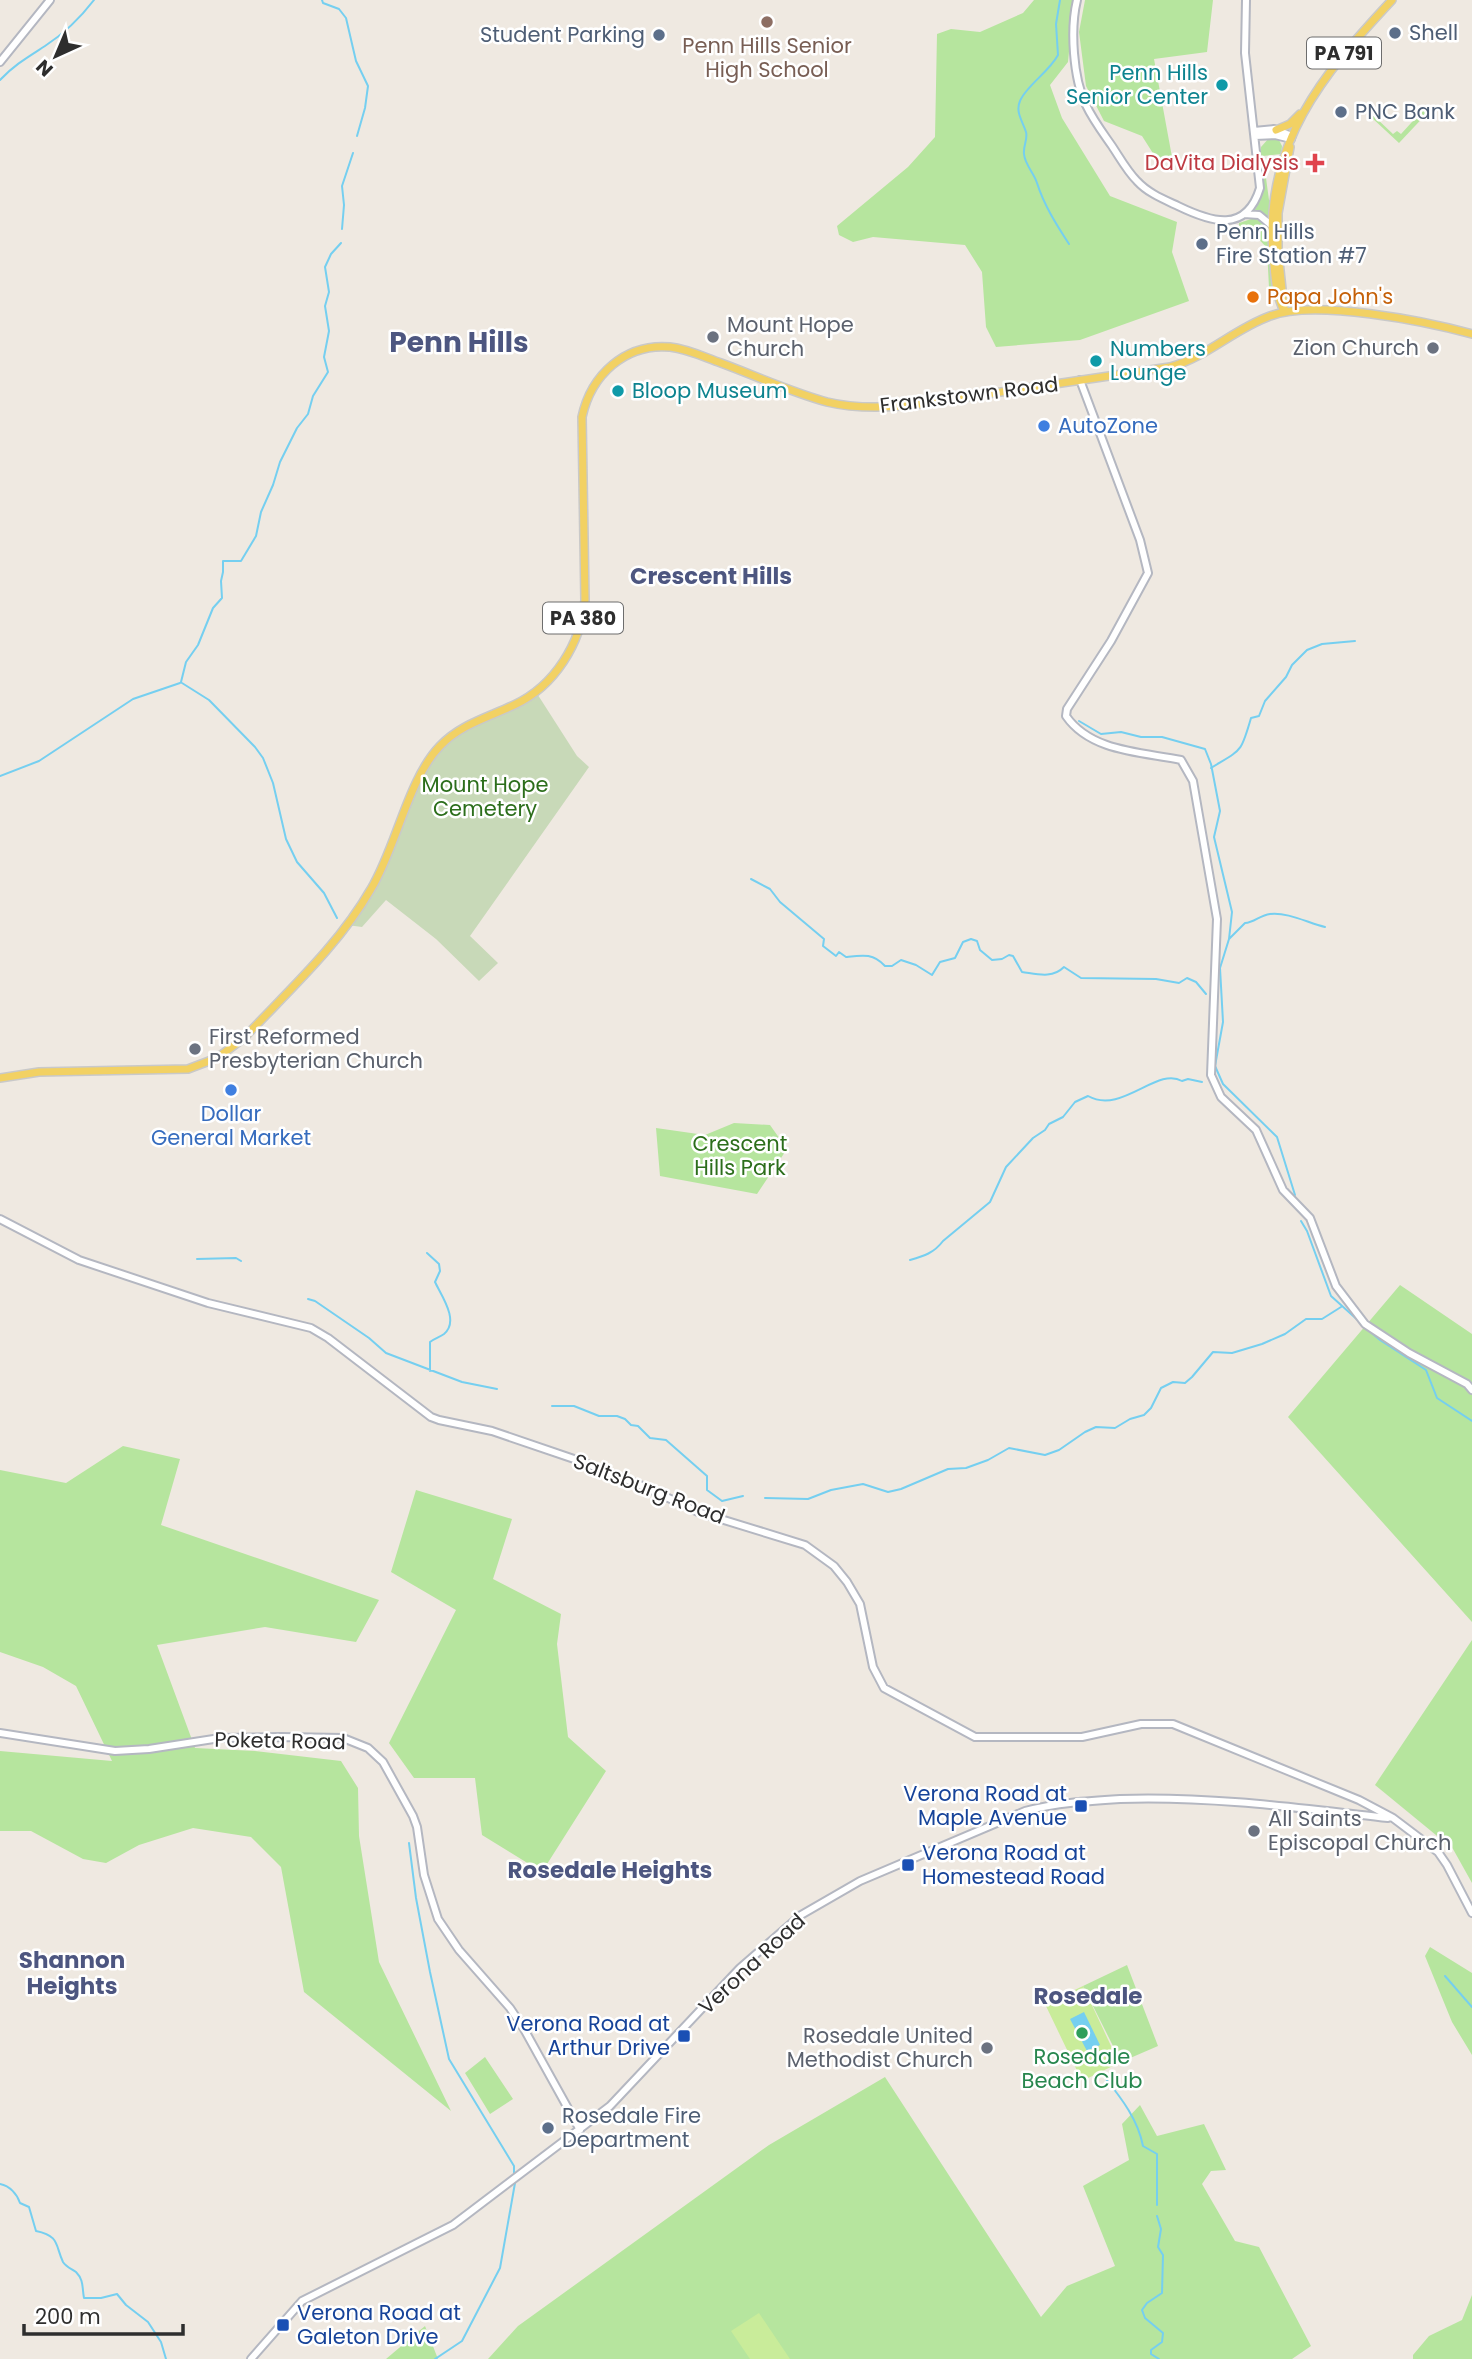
<svg xmlns="http://www.w3.org/2000/svg" width="1472" height="2359" font-family="Poppins,sans-serif">
	<style>
		.green { fill: #b6e59e }
		.cemetery { fill: #c8d9b8 }
		.pitch { fill: #c9ec9a }
		.water { fill: #75cff0 }
		.lines { fill: none; stroke-linecap: round; stroke-linejoin: round }
		.stream { stroke: #75cff0; stroke-width: 2 }
		.secondary-casing { stroke: #b4b7c1; stroke-width: 10 }
		.primary-casing { stroke: #c9c9c9; stroke-width: 10 }
		.secondary { stroke: #fff; stroke-width: 6 }
		.primary { stroke: #f2d163; stroke-width: 7 }
		.education-dot { fill: #8d6e63; stroke: #fff; stroke-width: 2.5 }
		.service-dot { fill: #5c6f8a; stroke: #fff; stroke-width: 2.5 }
		.culture-dot { fill: #0f9aa8; stroke: #fff; stroke-width: 2.5 }
		.health-dot { fill: #e0444e; stroke: #fff; stroke-width: 2.5 }
		.food-dot { fill: #e8710a; stroke: #fff; stroke-width: 2.5 }
		.worship-dot { fill: #6b7280; stroke: #fff; stroke-width: 2.5 }
		.shop-dot { fill: #3f7fe0; stroke: #fff; stroke-width: 2.5 }
		.transit-dot { fill: #1a4fb4; stroke: #fff; stroke-width: 2.5 }
		.leisure-dot { fill: #2e9e5b; stroke: #fff; stroke-width: 2.5 }
		.labels { text-anchor: middle; stroke-width: 5; stroke-linejoin: round; paint-order: stroke }
		.shield { fill: #fff; stroke: #6d6d6d; stroke-width: 2 }
		.shield-label { font-size: 19px; font-weight: bold; fill: #2e2e2e }
		.service-label { font-size: 21px; fill: #4e5e75; stroke: #fff; text-anchor: start }
		.education-label { font-size: 21px; fill: #785e54; stroke: #fff }
		.culture-label { font-size: 21px; fill: #0d838f; stroke: #fff; text-anchor: start }
		.health-label { font-size: 21px; fill: #be3a42; stroke: #fff; text-anchor: end }
		.food-label { font-size: 21px; fill: #c56008; stroke: #fff; text-anchor: start }
		.worship-label { font-size: 21px; fill: #5b616d; stroke: #fff; text-anchor: start }
		.street-label { font-size: 21px; fill: #2e2e2e; stroke: #fff }
		.shop-label { font-size: 21px; fill: #366cbe; stroke: #fff; text-anchor: start }
		.park-label { font-size: 21px; fill: #2c6e1b; stroke: #fff }
		.transit-label { font-size: 21px; fill: #164399; stroke: #fff; text-anchor: end }
		.leisure-label { font-size: 21px; fill: #27864d; stroke: #fff }
		.neighbourhood-label { font-size: 23px; font-weight: bold; fill: #4d5680; stroke: #fff }
		.district-label { font-size: 28px; font-weight: bold; fill: #4d5680; stroke: #fff }
	</style>
	<rect width="100%" height="100%" fill="#efe9e1"/>
	<path class="green" d="M1034,0H1074L1068,62L1050,85L1062,118L1110,196L1177,222L1172,252L1189,301L1080,340L996,347L986,327L982,272L965,245L873,237L853,242L839,235L837,226L908,167L935,137L937,34L951,29L980,32L1023,13Z
		M1085,0H1213L1207,52L1154,59L1172,157L1156,158L1142,136L1104,121L1086,86L1079,32Z
		M1422,105H1426L1431,109L1399,143L1371,117H1368L1365,110L1372,108L1376,112L1374,116L1393,134L1397,131L1401,134L1422,111L1420,108Z
		M1269,138L1279,140L1282,146L1281,154L1263,156L1269,200L1271,201L1268,217L1254,211C1270,190 1258,170 1261,147Z
		M1254,218L1264,223L1268,230L1273,288H1269L1267,248L1254,234L1239,226V223Z
		M734,1123L770,1125L787,1149L757,1194L660,1176L656,1128L705,1135Z
		M1400,1285L1472,1334V1622L1288,1417Z
		M123,1446L180,1459L161,1525L379,1600L356,1642L265,1627L157,1645L195,1748L255,1751L341,1761L358,1788L359,1836L379,1962L451,2111L304,1992L281,1867L251,1837L193,1828L139,1845L106,1863L83,1859L31,1831H0V1751L112,1761L76,1686L43,1667L0,1652V1470L66,1483Z
		M416,1490L512,1519L493,1579L561,1614L557,1644L568,1737L606,1771L542,1872L482,1835L475,1778H414L389,1743L456,1610L391,1572Z
		M1472,1640V1883L1453,1849L1375,1785Z
		M1430,1947L1472,1973V2055L1452,2022L1425,1956Z
		M1127,1965L1158,2046L1121,2062L1083,1986Z
		M485,2057L513,2099L490,2114L465,2073Z
		M885,2077L1041,2317L1067,2286L1115,2266L1083,2186L1129,2160L1122,2124L1140,2105L1157,2136L1204,2124L1226,2170L1211,2171L1202,2184L1235,2241L1259,2247L1311,2346L1292,2359H488L518,2326L769,2145Z
		M1472,2295V2359H1413V2355L1429,2336L1462,2320Z
		M425,2326L438,2359H386Z"/>
	<path class="cemetery" d="M536,692L577,756L589,767L470,936L498,963L479,981L436,939L386,900L362,927L347,925L373,886L423,771L449,737Z"/>
	<path class="pitch" d="M1083,1986L1119,2063L1082,2081L1045,2004Z
		M759,2313L790,2359H750L731,2331Z"/>
	<path class="water" d="M1084,2012L1100,2045L1087,2051L1070,2019Z"/>
	<g class="lines">
		<path class="stream" d="M322,0L323,3L339,9L346,18L356,61L368,86L365,108L357,136
			M1060,0L1056,24L1058,55C1049,72 1026,86 1020,101C1015,112 1023,122 1026,132C1028,139 1023,146 1024,154C1025,165 1034,173 1037,183C1044,205 1056,224 1069,244
			M0,80C14,65 28,57 45,46C62,35 81,17 94,0
			M342,229L344,205L342,186L353,153
			M181,682L186,662L198,645L213,608L222,598L221,581L223,572V561H241L256,536L261,512L273,485L280,462L297,428L308,414L313,396L328,372L324,357L329,331L325,306L329,292L325,267L331,254L341,243
			M182,683L209,700L255,747L263,758L273,783L286,839L297,862L324,893L337,918
			M1079,721L1101,734L1121,732L1141,737H1162L1205,749L1211,764L1220,811L1214,837L1232,912L1229,939L1220,968L1223,1022L1215,1066L1223,1084L1277,1137L1295,1195
			M1211,768C1242,749 1241,753 1251,718L1259,716L1265,701L1286,677L1292,665L1307,650L1322,644L1355,641
			M0,776L39,761L133,699L180,683
			M751,879L770,889L780,902L824,939L823,946L836,956L839,952L846,957C863,955 873,953 885,966H892L901,960L916,965L932,975L940,962L955,958L963,942L971,939L977,941L980,950L992,960L1002,959L1009,955L1013,956L1022,972C1037,974 1052,979 1064,967L1081,978L1156,979L1179,983L1187,978L1196,982L1206,994
			M1229,939L1245,923C1254,923 1260,915 1270,914C1288,912 1308,923 1325,927
			M1301,1221L1307,1231L1331,1296L1361,1323
			M427,1253L439,1264L440,1271L435,1282C441,1295 460,1321 444,1334C440,1337 435,1338 430,1342V1371
			M197,1259L236,1258L241,1261
			M910,1260C924,1256 934,1253 943,1241L990,1202L1006,1167L1033,1138L1045,1130L1049,1124L1063,1117L1075,1102L1088,1096C1122,1115 1157,1066 1182,1081L1188,1079L1202,1082
			M308,1299L315,1301L369,1338L386,1353L462,1382L497,1389
			M1367,1329L1380,1340L1426,1370L1437,1398L1472,1421
			M552,1406H574L599,1416H617L625,1419L631,1425L638,1426L650,1438L666,1440L707,1476V1490L722,1501L743,1496
			M765,1498L808,1499L831,1490L863,1484L888,1492L901,1489L948,1469L966,1468L988,1460L1009,1448L1045,1455L1059,1450L1085,1432L1096,1427L1115,1428L1130,1419L1144,1415L1151,1408L1161,1388L1173,1382L1185,1383L1192,1377L1213,1352L1232,1353L1262,1344L1285,1334L1306,1319H1322L1341,1307
			M409,1843L416,1898L430,1972L449,2059L514,2166V2174
			M1445,1976L1472,2007
			M1106,2079C1122,2099 1138,2120 1143,2146L1157,2154V2205
			M0,2184C10,2186 17,2194 20,2203L29,2207L36,2231C60,2236 55,2245 63,2262C66,2267 72,2269 76,2272C84,2280 82,2288 84,2298H101L117,2294L126,2305L148,2322L161,2342L166,2359
			M1157,2216L1161,2229L1158,2247L1163,2255L1162,2293L1147,2303L1142,2310L1145,2318L1163,2333L1162,2342L1151,2350V2354L1159,2359
			M435,2359L462,2341L500,2268L515,2183"/>
		<defs>
			<path id="secondary" d="M1077,0C1070,29 1073,78 1086,105C1093,120 1103,133 1112,146C1120,158 1127,171 1137,181C1148,193 1163,199 1178,206C1211,222 1246,234 1260,188L1245,53L1246,0
				M0,62L50,0
				M1254,131L1274,129L1292,136
				M1255,136L1275,135L1291,139
				M1244,214L1259,215L1271,225
				M1080,380L1140,540L1148,573L1111,641L1067,709L1066,716C1091,752 1142,752 1181,760L1193,781L1217,919L1211,1075L1221,1097L1256,1130L1283,1190L1310,1218L1336,1286L1365,1324L1409,1353L1467,1384L1472,1390
				M0,1219L79,1260L208,1303L311,1328L328,1338L431,1417L439,1420L492,1431L577,1460L645,1487L698,1512L805,1545L834,1566L847,1582L860,1604L873,1667L884,1688L975,1737H1082L1141,1724H1173L1359,1800L1393,1818L1438,1852L1447,1865L1472,1913
				M0,1733L115,1751L149,1749L220,1738L281,1737L343,1738L368,1748L383,1762L413,1816L417,1827L424,1875L438,1919L459,1950L510,2008L524,2029L580,2130
				M251,2359L302,2301L453,2225L610,2106L740,1968L801,1915L860,1881L1025,1811C1056,1803 1088,1801 1120,1799C1210,1796 1299,1808 1388,1818"/>
			<path id="primary" d="M1276,130L1290,124L1300,114
				M1284,308L1278,252V213L1290,147
				M1284,311C1275,293 1275,274 1273,254C1264,144 1322,75 1392,0
				M0,1078L39,1072L188,1069L217,1058L244,1038C288,991 339,945 371,889C396,848 408,779 440,746C461,724 489,717 514,705C555,686 581,643 585,600L582,417C591,375 625,343 670,347C688,349 704,357 721,363C756,376 791,392 827,402C856,409 884,408 913,405L1170,367C1207,357 1234,329 1270,316C1314,299 1425,321 1472,334"/>
		</defs>
		<use href="#secondary" class="secondary-casing"/>
		<use href="#primary" class="primary-casing"/>
		<use href="#secondary" class="secondary"/>
		<use href="#primary" class="primary"/>
	</g>
	<circle class="education-dot" cx="767" cy="22" r="7"/>
	<g class="service-dot">
		<circle cx="1395" cy="33" r="7"/>
		<circle cx="659" cy="35" r="7"/>
		<circle cx="1341" cy="112" r="7"/>
		<circle cx="1202" cy="244" r="7"/>
		<circle cx="548" cy="2128" r="7"/>
	</g>
	<g class="culture-dot">
		<circle cx="1222" cy="85" r="7"/>
		<circle cx="1096" cy="361" r="7"/>
		<circle cx="618" cy="391" r="7"/>
	</g>
	<path class="health-dot" d="M1311.5 152.5h7v7h7v7h-7v7h-7v-7h-7v-7h7z"/>
	<circle class="food-dot" cx="1253" cy="297" r="7"/>
	<g class="worship-dot">
		<circle cx="713" cy="337" r="7"/>
		<circle cx="1433" cy="348" r="7"/>
		<circle cx="195" cy="1049" r="7"/>
		<circle cx="1254" cy="1831" r="7"/>
		<circle cx="987" cy="2048" r="7"/>
	</g>
	<g class="shop-dot">
		<circle cx="1044" cy="426" r="7"/>
		<circle cx="231" cy="1090" r="7"/>
	</g>
	<g class="transit-dot">
		<rect x="1074" y="1799" width="14" height="14" rx="3.5"/>
		<rect x="901" y="1858" width="14" height="14" rx="3.5"/>
		<rect x="677" y="2029" width="14" height="14" rx="3.5"/>
		<rect x="276" y="2318" width="14" height="14" rx="3.5"/>
	</g>
	<circle class="leisure-dot" cx="1082" cy="2033" r="7"/>
	<g class="labels">
		<g class="shield">
			<rect x="1307" y="37.5" width="74" height="31" rx="5"/>
			<rect x="543" y="602.5" width="80" height="31" rx="5"/>
		</g>
		<g class="shield-label">
			<text x="1344" y="60">PA 791</text>
			<text x="583" y="625">PA 380</text>
		</g>
		<g class="service-label">
			<text x="1409" y="40">Shell</text>
			<text x="645" y="42" text-anchor="end">Student Parking</text>
			<text x="1355" y="119">PNC Bank</text>
			<text x="1216" y="239">Penn Hills<tspan x="1216" dy="24">Fire Station #7</tspan></text>
			<text x="562" y="2123">Rosedale Fire<tspan x="562" dy="24">Department</tspan></text>
		</g>
		<g class="education-label">
			<text x="767" y="53">Penn Hills Senior<tspan x="767" dy="24">High School</tspan></text>
		</g>
		<g class="culture-label">
			<text x="1208" y="80" text-anchor="end">Penn Hills<tspan x="1208" dy="24">Senior Center</tspan></text>
			<text x="1110" y="356">Numbers<tspan x="1110" dy="24">Lounge</tspan></text>
			<text x="632" y="398">Bloop Museum</text>
		</g>
		<g class="health-label">
			<text x="1299" y="170">DaVita Dialysis</text>
		</g>
		<g class="food-label">
			<text x="1267" y="304">Papa John's</text>
		</g>
		<g class="worship-label">
			<text x="727" y="332">Mount Hope<tspan x="727" dy="24">Church</tspan></text>
			<text x="1419" y="355" text-anchor="end">Zion Church</text>
			<text x="209" y="1044">First Reformed<tspan x="209" dy="24">Presbyterian Church</tspan></text>
			<text x="1268" y="1826">All Saints<tspan x="1268" dy="24">Episcopal Church</tspan></text>
			<text x="973" y="2043" text-anchor="end">Rosedale United<tspan x="973" dy="24">Methodist Church</tspan></text>
		</g>
		<g class="street-label">
			<text transform="translate(969 395) rotate(-7)" y="7">Frankstown Road</text>
			<text transform="translate(649 1489) rotate(21)" y="7">Saltsburg Road</text>
			<text transform="translate(280 1741) rotate(1)" y="7">Poketa Road</text>
			<text transform="translate(752 1964) rotate(-43)" y="7">Verona Road</text>
		</g>
		<g class="shop-label">
			<text x="1058" y="433">AutoZone</text>
			<text x="231" y="1121" text-anchor="middle">Dollar<tspan x="231" dy="24">General Market</tspan></text>
		</g>
		<g class="park-label">
			<text x="485" y="792">Mount Hope<tspan x="485" dy="24">Cemetery</tspan></text>
			<text x="740" y="1151">Crescent<tspan x="740" dy="24">Hills Park</tspan></text>
		</g>
		<g class="transit-label">
			<text x="1067" y="1801">Verona Road at<tspan x="1067" dy="24">Maple Avenue</tspan></text>
			<text x="922" y="1860" text-anchor="start">Verona Road at<tspan x="922" dy="24">Homestead Road</tspan></text>
			<text x="670" y="2031">Verona Road at<tspan x="670" dy="24">Arthur Drive</tspan></text>
			<text x="297" y="2320" text-anchor="start">Verona Road at<tspan x="297" dy="24">Galeton Drive</tspan></text>
		</g>
		<g class="leisure-label">
			<text x="1082" y="2064">Rosedale<tspan x="1082" dy="24">Beach Club</tspan></text>
		</g>
		<g class="neighbourhood-label">
			<text x="711" y="584">Crescent Hills</text>
			<text x="610" y="1878">Rosedale Heights</text>
			<text x="72" y="1968">Shannon<tspan x="72" dy="26">Heights</tspan></text>
			<text x="1088" y="2004">Rosedale</text>
		</g>
		<g class="district-label">
			<text x="459" y="352">Penn Hills</text>
		</g>
	</g>
	<g transform="translate(56 56) rotate(224)" stroke="#ffffff" stroke-width="5" paint-order="stroke">
	<path d="M0-5L12 26L0 18L-12 26Z" fill="#2e2e2e"/>
	<text y="-10" font-size="19" font-weight="bold" text-anchor="middle" fill="#2e2e2e">N</text>
	</g>
	<path d="M24 2324v10h159v-10" fill="none" stroke="#2e2e2e" stroke-width="3.5"/>
	<text x="35" y="2324" font-size="21" fill="#2e2e2e" stroke="#ffffff" stroke-width="5" paint-order="stroke">200 m</text>
</svg>
